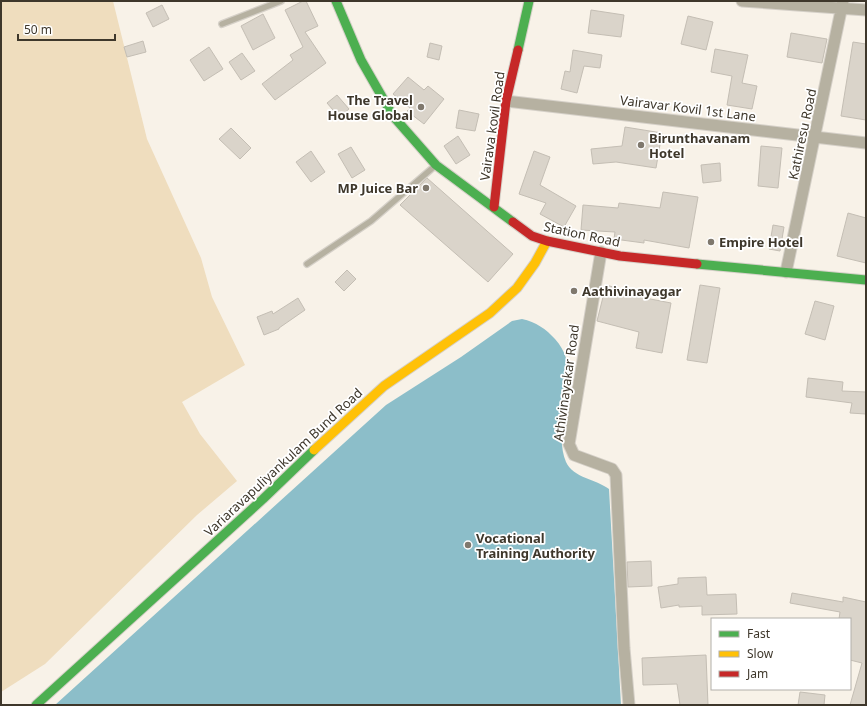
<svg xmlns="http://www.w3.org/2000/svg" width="867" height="706" font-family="'Noto Sans',sans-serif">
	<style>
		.green { fill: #efddbe }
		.water { fill: #8cbec9 }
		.building { fill: #dad4ca; stroke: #c4beb4 }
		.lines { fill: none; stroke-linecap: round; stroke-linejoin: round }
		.lane-casing { stroke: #d5d0c8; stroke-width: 8 }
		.street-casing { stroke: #d5d0c8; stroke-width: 13 }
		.fast-casing { stroke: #d5d0c8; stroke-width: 11 }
		.slow-casing { stroke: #d5d0c8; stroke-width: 11 }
		.jam-casing { stroke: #d5d0c8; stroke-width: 11 }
		.lane { stroke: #b6b1a1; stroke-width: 5.5 }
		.street { stroke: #b6b1a1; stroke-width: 11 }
		.fast { stroke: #4caf50; stroke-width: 9 }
		.slow { stroke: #ffc107; stroke-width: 9 }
		.jam { stroke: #c62828; stroke-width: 9 }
		.poi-dot { fill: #7f786d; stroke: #fff; stroke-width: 1.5 }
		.labels { text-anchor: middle; stroke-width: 3.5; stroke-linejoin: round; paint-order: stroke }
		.poi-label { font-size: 13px; font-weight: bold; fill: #3e372b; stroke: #fff; text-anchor: start }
		.street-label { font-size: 13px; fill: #3e372b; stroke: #fff }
	</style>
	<rect width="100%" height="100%" fill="#f8f2e8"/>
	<path class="green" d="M1,1H113L147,139L201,258L212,297L245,365L182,402L200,434L237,481L197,515L45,664L1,692Z"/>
	<path class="water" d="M522,319C536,322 546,329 555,339C588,376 550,425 566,462C573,478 596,479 609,489L621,705H55L386,405L461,357L512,321Z"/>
	<path class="building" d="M303,1H306L318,26L305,32L326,63L275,100L262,84L293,60L290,55L303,47L285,10Z
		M162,5L169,19L153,27L146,13Z
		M591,10L624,15L621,37L588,33Z
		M263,14L275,38L253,50L241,26Z
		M688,16L713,22L706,50L681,44Z
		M791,33L827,39L822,63L787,57Z
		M143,41L146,52L127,57L124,47Z
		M853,42L866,44V120L841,116Z
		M430,43L442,46L439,60L427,57Z
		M209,47L223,69L204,81L190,60Z
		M715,49L748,55L742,83L757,86L752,109L727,105L732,76L711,72Z
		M573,50L602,55L600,68L584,66L577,93L561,89L565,71L570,72Z
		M242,53L255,71L241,80L229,62Z
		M408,77L424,90L428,86L444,99L424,124L407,111L410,108L393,94Z
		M337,95L349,109L339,117L327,103Z
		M459,110L479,114L475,131L456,128Z
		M625,127L662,133L656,168L616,162L593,164L591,149L622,146Z
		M231,128L251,148L240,159L219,139Z
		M458,136L470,155L456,164L444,146Z
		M761,146L782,148L778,188L758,186Z
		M351,147L365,170L352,178L338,154Z
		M311,151L325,172L311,182L296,162Z
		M534,151L550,157L540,185L576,206L564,227L540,214L546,203L519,194Z
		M720,163L721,181L703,183L701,165Z
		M427,178L513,254L488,282L400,205Z
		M663,192L698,197L689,248L644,240V243L614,239L615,232L581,230L583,205L618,208L619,203L660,208Z
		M848,213L866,218V263L837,256Z
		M773,225L784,227L780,251L769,249Z
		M347,270L356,279L344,291L335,282Z
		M606,285L631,292L630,295L671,303L662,353L636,348L639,332L597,321Z
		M700,285L720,288L707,363L687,360Z
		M298,298L305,310L279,328V329L264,335L257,317L272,311L273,314Z
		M815,301L834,306L825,340L805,334Z
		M808,378L843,382L842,391L866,392V414L850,413L852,403L806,397Z
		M651,561L652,586L628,587L627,562Z
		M706,577L707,595L736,594L737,614L702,615V606L679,607V605L661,608L658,587L678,584V578Z
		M792,593L843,602V597L866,602V705H850L862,663L850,660V619H839L840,612L790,603Z
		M706,655L708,705H680L677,684L643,685L642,658Z
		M800,692L825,695L824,705H798Z"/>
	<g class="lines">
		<defs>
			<path id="lane" d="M222,24L281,1
				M307,264L371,221L436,165"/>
			<path id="street" d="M742,1L866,10
				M506,101L866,143
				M601,252L569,444L574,455L612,469L616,475L624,648L629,705
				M786,272L843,1"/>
			<path id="fast" d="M336,1L361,60L393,116L436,165L513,222
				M518,50L529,1
				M697,264L866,280
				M36,705L263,499L314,450"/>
			<path id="slow" d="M314,450L384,386L490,313L517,288L535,263L547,241"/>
			<path id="jam" d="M494,207L506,101L518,50
				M513,222L532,236L547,241L620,256L697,264"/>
		</defs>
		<use href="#lane" class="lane-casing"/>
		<use href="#street" class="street-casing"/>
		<use href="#fast" class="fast-casing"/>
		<use href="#slow" class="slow-casing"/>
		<use href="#jam" class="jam-casing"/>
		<use href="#lane" class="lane"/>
		<use href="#street" class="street"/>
		<use href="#fast" class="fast"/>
		<use href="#slow" class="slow"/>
		<use href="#jam" class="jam"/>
	</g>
	<g class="poi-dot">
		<circle cx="421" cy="107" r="4"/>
		<circle cx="641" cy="145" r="4"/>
		<circle cx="426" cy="188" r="4"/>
		<circle cx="711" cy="242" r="4"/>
		<circle cx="574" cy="291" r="4"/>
		<circle cx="468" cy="545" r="4"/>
	</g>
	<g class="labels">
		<g class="poi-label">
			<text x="413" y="105" text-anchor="end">The Travel<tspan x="413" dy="15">House Global</tspan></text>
			<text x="649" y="143">Birunthavanam<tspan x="649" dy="15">Hotel</tspan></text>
			<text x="418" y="193" text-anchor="end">MP Juice Bar</text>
			<text x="719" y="247">Empire Hotel</text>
			<text x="582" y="296">Aathivinayagar</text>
			<text x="476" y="543">Vocational<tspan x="476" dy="15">Training Authority</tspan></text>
		</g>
		<g class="street-label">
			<text transform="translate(688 108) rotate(7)" y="5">Vairavar Kovil 1st Lane</text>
			<text transform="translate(492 126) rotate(-82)" y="5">Vairava kovil Road</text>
			<text transform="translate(802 134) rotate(-78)" y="5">Kathiresu Road</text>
			<text transform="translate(582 234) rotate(12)" y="5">Station Road</text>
			<text transform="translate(566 383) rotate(-82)" y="5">Athivinayakar Road</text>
			<text transform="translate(283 462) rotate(-43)" y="5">Variaravapuliyankulam Bund Road</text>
		</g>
	</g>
	<rect width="867" height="706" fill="none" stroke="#3e372b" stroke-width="4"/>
	<rect x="711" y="618" width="140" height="72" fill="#ffffff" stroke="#b2afaa"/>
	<rect x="719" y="631" width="20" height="6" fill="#4caf50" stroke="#b2afaa"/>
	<text x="747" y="638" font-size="12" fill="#3e372b">Fast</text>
	<rect x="719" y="651" width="20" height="6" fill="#ffc107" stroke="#b2afaa"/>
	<text x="747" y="658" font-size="12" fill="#3e372b">Slow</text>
	<rect x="719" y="671" width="20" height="6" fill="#c62828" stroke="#b2afaa"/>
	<text x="747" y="678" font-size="12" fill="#3e372b">Jam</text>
	<path d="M18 34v6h97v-6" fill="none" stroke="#3e372b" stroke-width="2"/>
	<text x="24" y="34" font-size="12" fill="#3e372b" stroke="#ffffff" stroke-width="3" paint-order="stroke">50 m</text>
</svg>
